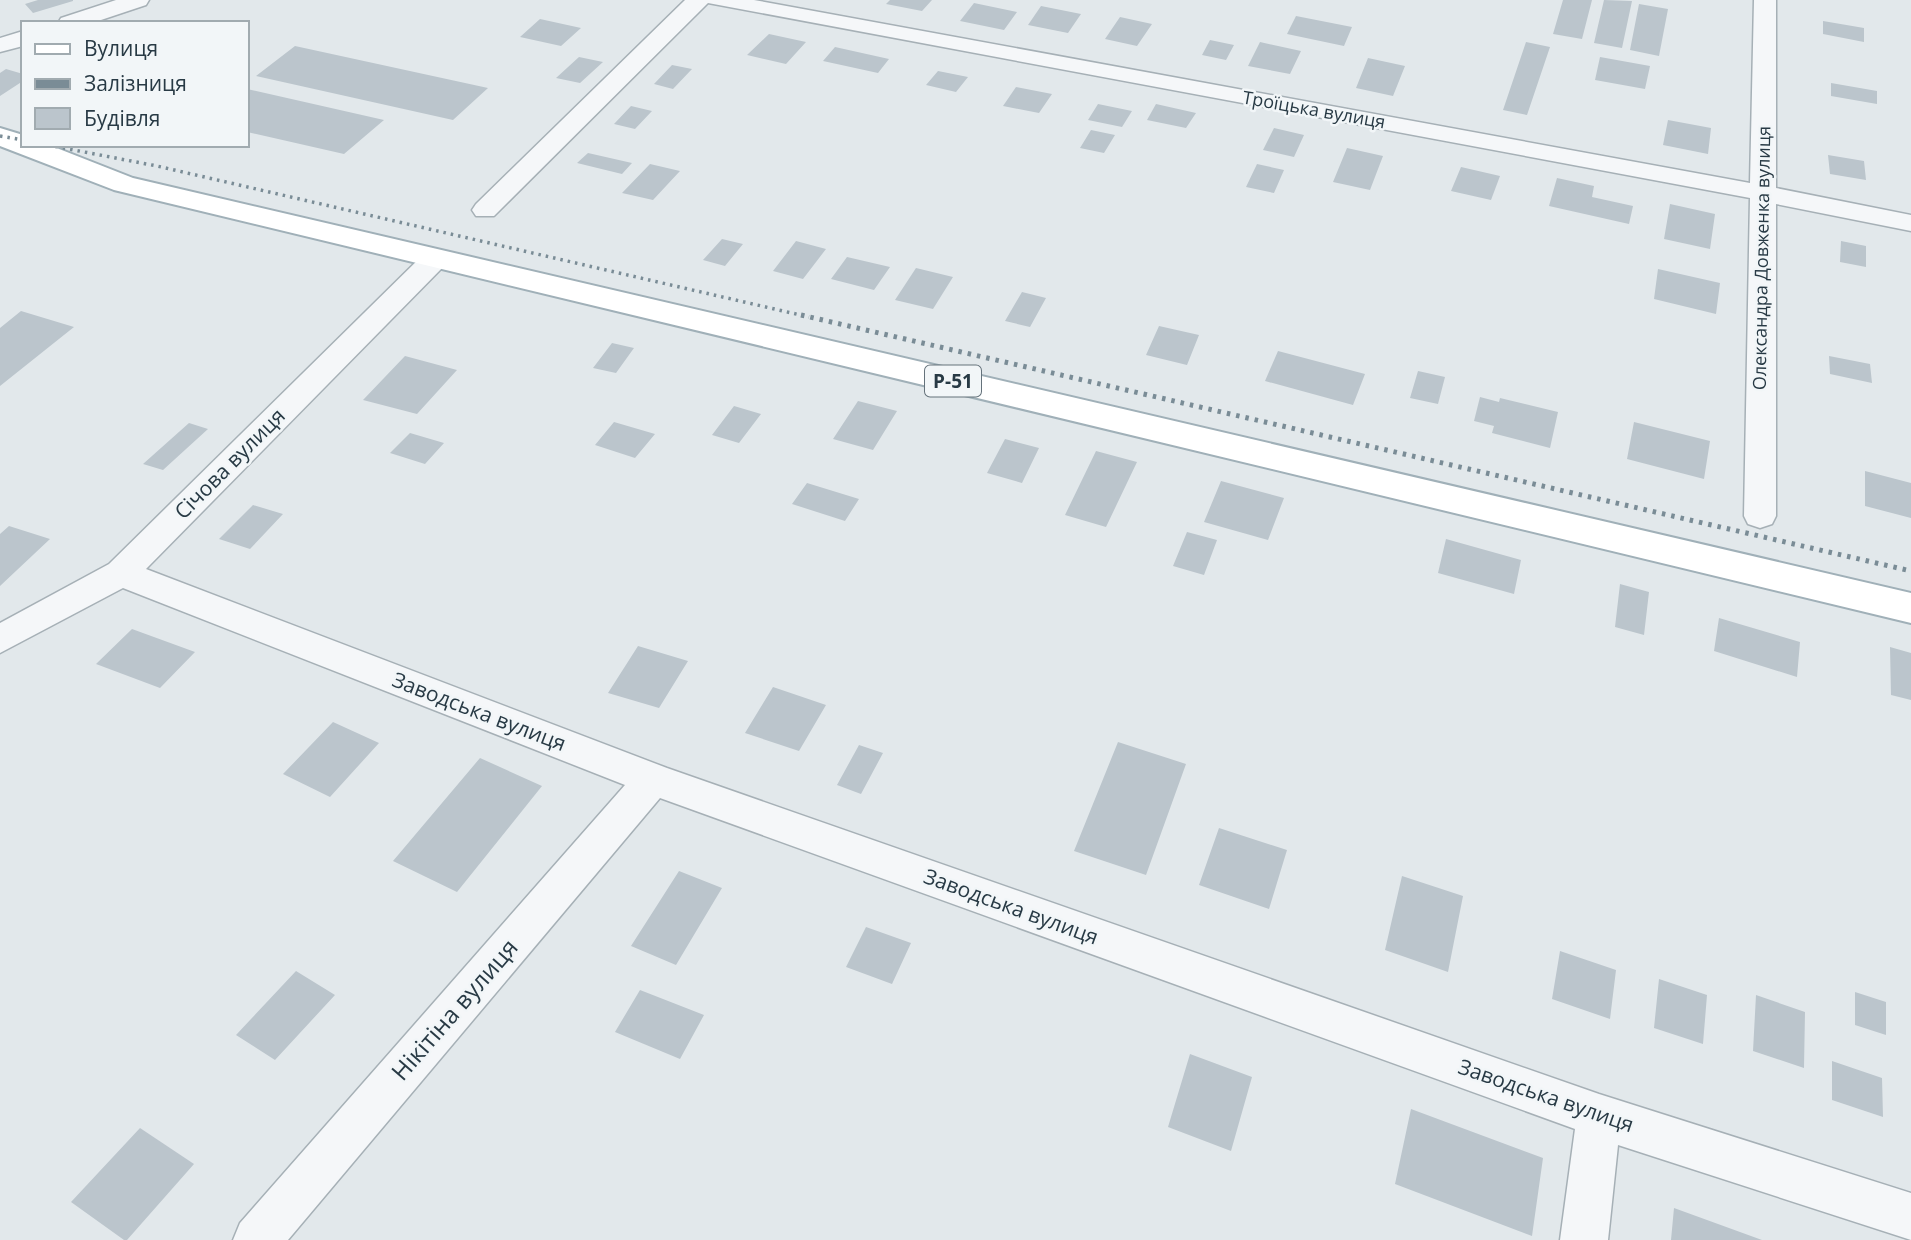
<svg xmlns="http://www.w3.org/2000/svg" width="1911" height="1240" font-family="'Open Sans',sans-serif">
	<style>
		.building { fill: #bbc5cc }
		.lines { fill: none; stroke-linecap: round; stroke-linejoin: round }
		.minor-casing { stroke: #a6b0b6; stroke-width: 3 }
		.primary-casing { stroke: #a0b0b8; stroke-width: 4 }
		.minor { fill: #f5f7f9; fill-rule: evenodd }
		.primary { fill: #fff; fill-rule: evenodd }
		.rail-far1 { stroke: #7a8c96; stroke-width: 3.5; stroke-dasharray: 2.5 5; stroke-linecap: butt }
		.rail { stroke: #7a8c96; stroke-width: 5; stroke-dasharray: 3.5 6; stroke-linecap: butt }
		.labels { text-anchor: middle; stroke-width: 5; stroke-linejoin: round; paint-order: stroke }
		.far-street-label { font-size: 18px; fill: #283a45; stroke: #f2f6f8 }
		.shield { fill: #f2f6f8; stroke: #65727b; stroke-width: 2 }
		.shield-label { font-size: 19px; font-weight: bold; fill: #283a45 }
		.street-label { font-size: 21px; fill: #283a45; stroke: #f2f6f8 }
		.near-street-label { font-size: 24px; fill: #283a45; stroke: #f2f6f8 }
	</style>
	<rect width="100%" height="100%" fill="#e2e8eb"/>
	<path class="building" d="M38,0H73V1L33,13L25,4Z
		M890,0H932L922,11L886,4Z
		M1563,0H1592L1582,39L1553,34Z
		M1604,0L1632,1L1622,48L1594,43Z
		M974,3L1017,12L1004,30L960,21Z
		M1639,4L1668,9L1659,56L1630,50Z
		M1041,6L1081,14L1068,33L1028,25Z
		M1296,16L1352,27L1344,46L1287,34Z
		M1120,17L1152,24L1137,46L1105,39Z
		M540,19L581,28L561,46L520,37Z
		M1823,21L1864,28V42L1823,34Z
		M769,34L806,42L786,64L747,55Z
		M1210,40L1234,45L1226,60L1202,55Z
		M1260,42L1301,51L1290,74L1248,66Z
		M1526,42L1550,47L1527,115L1503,110Z
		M295,46L488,88L453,120L256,76Z
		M835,47L889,59L878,73L823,61Z
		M579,57L603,62L580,83L556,78Z
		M1600,57L1650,66L1645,89L1595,80Z
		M1368,58L1405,66L1393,96L1356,88Z
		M672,65L692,69L673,89L654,84Z
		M6,69L23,74V81L0,96V73Z
		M938,71L968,77L956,92L926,85Z
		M1831,83L1877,91V104L1831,96Z
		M1016,87L1052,94L1039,113L1003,106Z
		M247,89L384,120L344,154L247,132Z
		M1098,104L1132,111L1122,127L1088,120Z
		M1156,104L1196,113L1186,128L1147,120Z
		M631,106L652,111L635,129L614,124Z
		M1668,120L1711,128L1708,154L1663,145Z
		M1274,128L1304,135L1294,157L1263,150Z
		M1091,130L1115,135L1104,153L1080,148Z
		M1347,148L1383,156L1370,190L1333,182Z
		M588,153L632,163L622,174L577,163Z
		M1828,155L1864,161L1866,180L1830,174Z
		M650,164L680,171L653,200L622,193Z
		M1257,164L1284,170L1274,193L1246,187Z
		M1461,167L1500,176L1491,200L1451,191Z
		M1557,178L1594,186L1592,197L1633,206L1629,224L1549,206Z
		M1670,204L1715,214L1710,249L1664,239Z
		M722,239L743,244L725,266L703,260Z
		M796,241L826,249L803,279L773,271Z
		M1841,241L1866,246V267L1840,262Z
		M847,257L890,267L874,290L831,279Z
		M916,268L953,277L933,309L895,300Z
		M1658,269L1720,283L1716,314L1654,299Z
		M1022,292L1046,298L1030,327L1005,321Z
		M21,311L74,327L0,386V328Z
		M1159,326L1199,335L1187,365L1146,355Z
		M612,343L634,348L616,373L593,368Z
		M1278,351L1365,374L1353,405L1265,381Z
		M405,356L457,370L417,414L363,400Z
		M1829,356L1870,364L1872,383L1830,374Z
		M1418,371L1445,377L1438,404L1410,398Z
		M1480,397L1499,402L1500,398L1558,412L1550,448L1492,433L1494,426L1474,421Z
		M858,401L897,411L873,450L833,439Z
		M734,406L761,414L739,443L712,435Z
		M614,422L655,434L635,458L595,445Z
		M1634,422L1710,441L1704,479L1627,459Z
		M189,423L208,429L163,470L143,464Z
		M410,433L444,443L425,464L390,453Z
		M1005,439L1039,448L1022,483L987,473Z
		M1096,451L1137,462L1106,527L1065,515Z
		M1865,471L1911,483V518L1865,506Z
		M1221,481L1284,498L1268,540L1204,522Z
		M807,483L859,499L845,521L792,504Z
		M253,505L283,514L250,549L219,539Z
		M9,526L50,539L0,586V534Z
		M1187,532L1217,540L1204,575L1173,566Z
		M1446,539L1521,560L1514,594L1438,573Z
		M1620,584L1649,592L1644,635L1615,627Z
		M1719,618L1800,642L1797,677L1714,651Z
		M132,629L195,652L160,688L96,664Z
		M638,646L688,661L659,708L608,693Z
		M1890,647L1911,653V700L1891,695Z
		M773,687L826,705L799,751L745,733Z
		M333,722L379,743L330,797L283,774Z
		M1118,742L1186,764L1146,875L1074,851Z
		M859,745L883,753L861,794L837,785Z
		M480,758L542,786L457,892L393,861Z
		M1219,828L1287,850L1269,909L1199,885Z
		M679,871L722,888L676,965L631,946Z
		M1402,876L1463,896L1448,972L1385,950Z
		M866,927L911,943L892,984L846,967Z
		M1560,951L1616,970L1610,1019L1552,999Z
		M296,971L335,995L275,1060L236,1035Z
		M1659,979L1707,995L1703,1044L1654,1028Z
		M640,990L704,1015L680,1059L615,1032Z
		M1855,992L1886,1002V1035L1855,1025Z
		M1756,995L1805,1012L1804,1068L1753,1051Z
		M1190,1054L1252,1077L1231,1151L1168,1127Z
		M1832,1061L1882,1078L1883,1117L1832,1100Z
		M1411,1109L1543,1158L1532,1236L1395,1184Z
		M140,1128L194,1164L127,1240H124L71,1202Z
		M1674,1208L1762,1240H1671Z"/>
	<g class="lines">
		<defs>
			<path id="minor" d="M116,0H149L146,5L92,23H58L61,18Z
				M685,0H754L1750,183L1754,0H1776V188L1911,215V231L1776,204V516L1772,524L1760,528L1748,524L1744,516L1750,198L708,3L494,216H476L472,210L476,204Z
				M23,31V46L0,52V38Z
				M436,250L446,252L450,258L446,264L146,569L667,768L1599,1094L1911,1193V1240L1618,1145L1608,1240H1560L1575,1129L660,798L288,1240H233L240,1223L625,785L123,588L0,653V623L109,564L426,252Z"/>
			<path id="primary" d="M0,128L23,135V145H49L133,178L1911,593V623L114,190L0,146Z"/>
		</defs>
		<use href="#minor" class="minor-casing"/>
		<use href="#primary" class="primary-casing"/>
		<use href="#minor" class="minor"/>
		<use href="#primary" class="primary"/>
		<path class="rail-far1" d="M0,136L23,140
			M48,145L157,166L809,317"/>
		<path class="rail" d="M801,315L1911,571"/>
	</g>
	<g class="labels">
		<g class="far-street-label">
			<text transform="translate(1314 110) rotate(10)" y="6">Троїцька вулиця</text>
			<text transform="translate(1762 258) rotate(-89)" y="6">Олександра Довженка вулиця</text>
		</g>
		<rect class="shield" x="925" y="365.5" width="56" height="31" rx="5"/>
		<g class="shield-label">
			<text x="953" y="388">Р-51</text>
		</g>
		<g class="street-label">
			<text transform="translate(230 464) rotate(-45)" y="7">Січова вулиця</text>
			<text transform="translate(479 712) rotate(21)" y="7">Заводська вулиця</text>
			<text transform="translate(1011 907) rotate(20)" y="7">Заводська вулиця</text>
			<text transform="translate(1546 1096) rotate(19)" y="7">Заводська вулиця</text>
		</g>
		<g class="near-street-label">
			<text transform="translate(455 1010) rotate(-49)" y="8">Нікітіна вулиця</text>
		</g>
	</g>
	<rect x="21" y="21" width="228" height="126" fill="#f2f6f8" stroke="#a1abb0" stroke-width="2"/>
	<rect x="35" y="44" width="35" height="10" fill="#ffffff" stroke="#a1abb0" stroke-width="2"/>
	<text x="84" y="56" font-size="21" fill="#283a45">Вулиця</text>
	<rect x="35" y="79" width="35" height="10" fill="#7a8c96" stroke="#a1abb0" stroke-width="2"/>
	<text x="84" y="91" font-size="21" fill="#283a45">Залізниця</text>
	<rect x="35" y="108" width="35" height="21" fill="#bbc5cc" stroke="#a1abb0" stroke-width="2"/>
	<text x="84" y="126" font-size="21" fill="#283a45">Будівля</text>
</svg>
